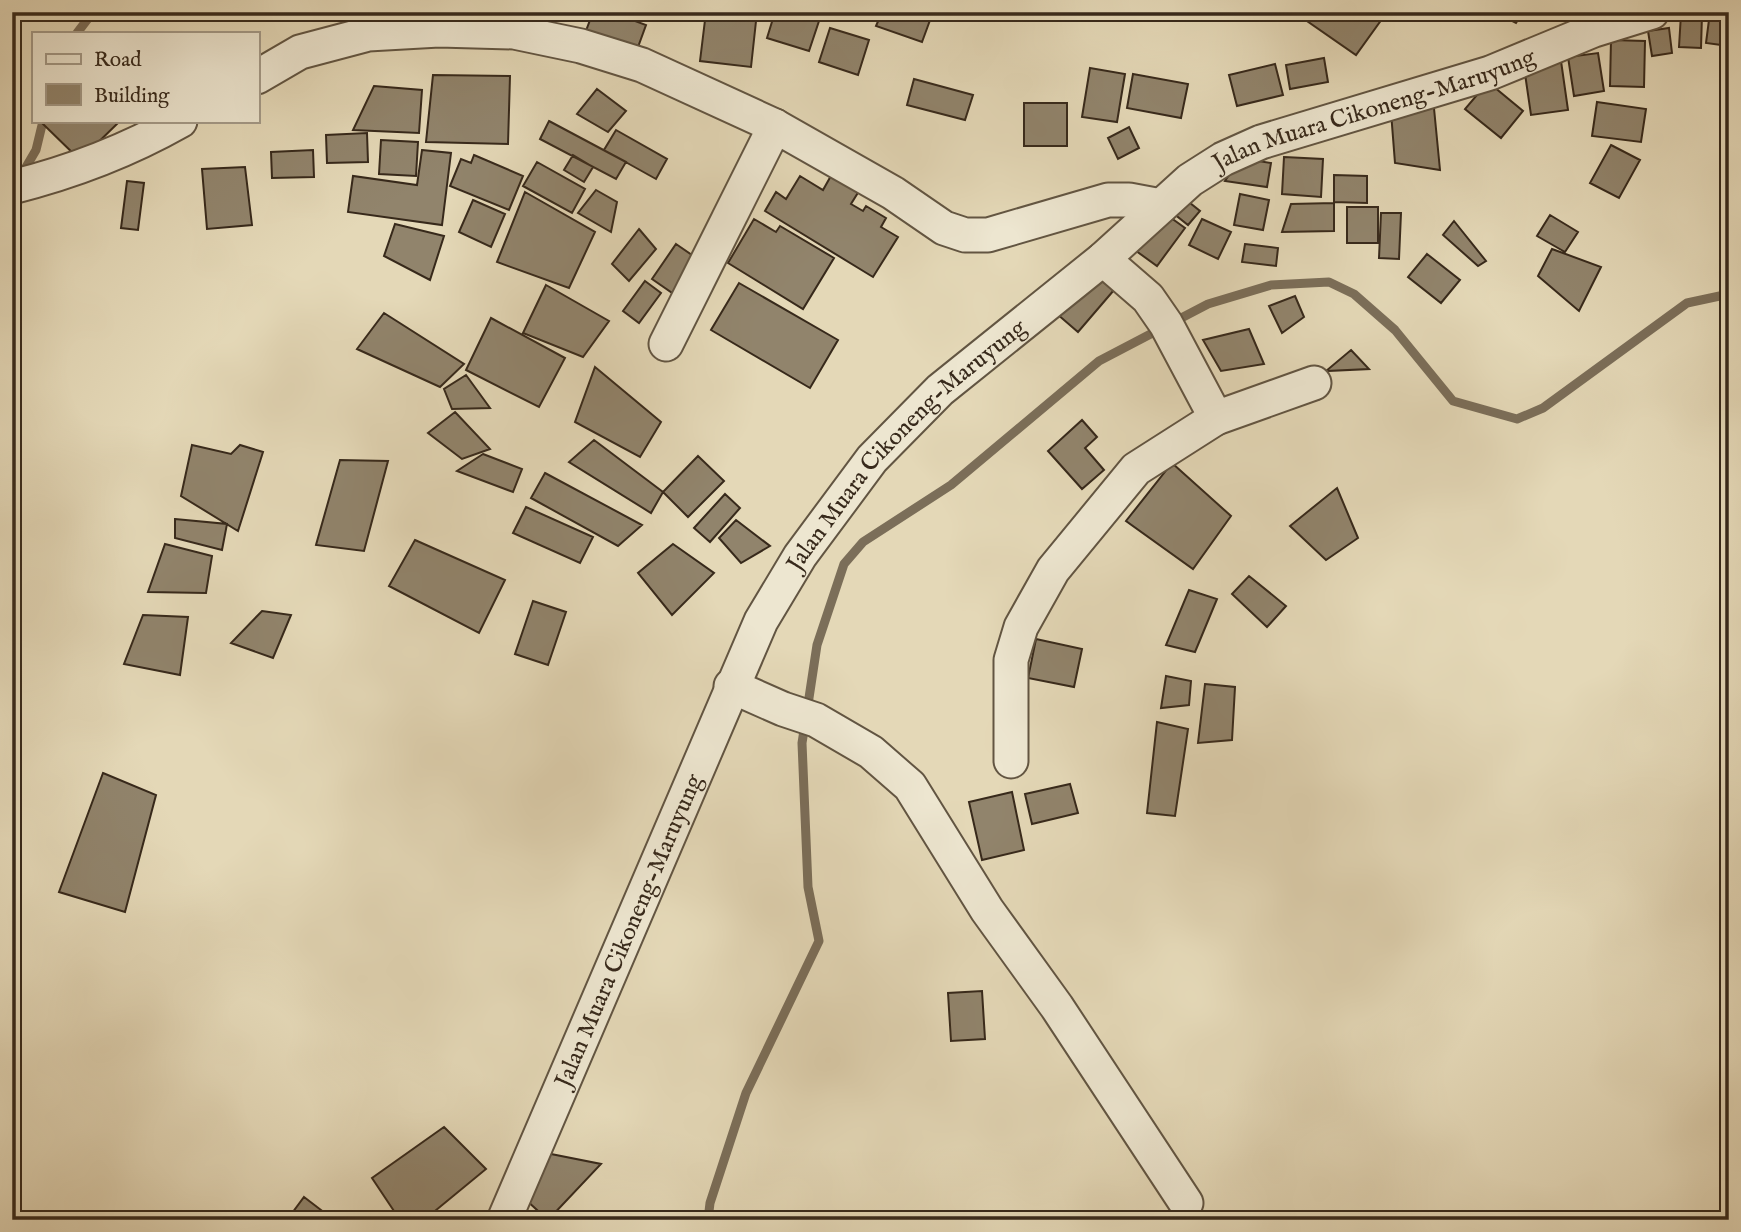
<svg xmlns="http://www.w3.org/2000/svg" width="1741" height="1232" font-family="'IM FELL English',serif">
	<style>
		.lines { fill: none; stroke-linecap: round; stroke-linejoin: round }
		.stream { stroke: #7b6e59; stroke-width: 9 }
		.building { fill: #91846c; stroke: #37291b; stroke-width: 2 }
		.street-casing { stroke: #625542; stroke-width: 37 }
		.street { stroke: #ede6d0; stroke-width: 33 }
		.labels { text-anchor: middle; stroke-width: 6; stroke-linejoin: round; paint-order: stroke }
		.street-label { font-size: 24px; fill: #37291b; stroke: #ede6d0 }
	</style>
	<rect width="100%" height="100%" fill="#e4d8b7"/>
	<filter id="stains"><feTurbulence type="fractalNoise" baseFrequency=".00286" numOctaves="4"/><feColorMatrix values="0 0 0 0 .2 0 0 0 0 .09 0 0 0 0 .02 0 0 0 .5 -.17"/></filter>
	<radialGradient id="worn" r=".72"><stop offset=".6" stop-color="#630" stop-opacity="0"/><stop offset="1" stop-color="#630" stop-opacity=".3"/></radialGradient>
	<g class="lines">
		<path class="stream" d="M77,33L93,12
			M22,174L36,150L43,121
			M807,711L817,645L844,564L863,542L951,485L1099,361L1208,304L1271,285L1329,282L1354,294L1395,330L1453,401L1517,419L1543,408L1687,303L1729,294
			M708,1220L710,1203L746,1093L819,941L808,887L802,743L805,724"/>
	</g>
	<path class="building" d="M593,12H611L646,25L634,58L583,39Z
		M706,12H757L751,67L700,61Z
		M775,12H822L809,51L767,38Z
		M882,12H933L922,42L876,26Z
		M1294,12H1387L1356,55Z
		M1440,12H1472L1471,20L1439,17Z
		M1495,12H1523L1516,23Z
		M1710,12L1729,14V46L1706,43Z
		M1681,14L1702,15L1701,48L1679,47Z
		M830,28L869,40L858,75L819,62Z
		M1669,28L1672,53L1652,56L1648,31Z
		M1611,40L1645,41L1644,87L1610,86Z
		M1598,53L1604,91L1574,96L1568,57Z
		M1324,58L1328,82L1290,89L1286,65Z
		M1561,61L1568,110L1531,115L1524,67Z
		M1275,64L1283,95L1237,106L1229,75Z
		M1090,68L1125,74L1117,122L1082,117Z
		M1133,74L1188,84L1181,118L1127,108Z
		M433,75L510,76L508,144L426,142Z
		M914,79L973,95L965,120L907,105Z
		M1488,82L1523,111L1501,138L1465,109Z
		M374,86L422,90L419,133L353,130Z
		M597,89L626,111L608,132L577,114Z
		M1433,98L1440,170L1395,163L1391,112Z
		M1597,102L1646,109L1641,142L1592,136Z
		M1024,103H1067V146H1024Z
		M46,121H120L80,160L43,124Z
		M549,121L626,162L616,179L540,139Z
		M1129,127L1139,148L1118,159L1108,138Z
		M616,130L667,159L656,179L604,150Z
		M367,133L368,162L327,163L326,135Z
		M381,140L418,142L416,176L379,174Z
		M1611,145L1640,160L1619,198L1590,183Z
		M313,150L314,177L272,178L271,152Z
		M422,150L451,153L442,225L348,212L353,176L417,185Z
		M474,155L523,176L509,210L450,186L461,159L471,163Z
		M573,155L593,167L584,182L564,170Z
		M1284,157L1323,159L1321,197L1282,194Z
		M1240,158L1271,163L1267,187L1225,181Z
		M537,162L585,189L572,213L523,186Z
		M245,167L252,225L207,229L202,169Z
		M832,174L859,191L851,204L863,211L866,206L886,218L881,227L898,237L873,277L765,211L776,192L786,199L800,176L823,190Z
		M1334,175L1367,176V203L1334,202Z
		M127,181L144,183L138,230L121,228Z
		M596,190L617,202L611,232L578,213Z
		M525,192L595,232L569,288L497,262Z
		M1240,194L1269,200L1263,230L1234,225Z
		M1180,195L1200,211L1188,225L1168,209Z
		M473,200L505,214L491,247L459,232Z
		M1334,203V231L1282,232L1291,204Z
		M1347,207H1378V243H1347Z
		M1160,210L1185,228L1157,266L1132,248Z
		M1381,213H1401L1399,259L1379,258Z
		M1550,215L1578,232L1565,252L1537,236Z
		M754,219L776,232L780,226L834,258L803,309L728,263Z
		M1202,219L1231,232L1218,259L1189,245Z
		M1454,221L1486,261L1478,266L1443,235Z
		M395,224L444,236L430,280L384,256Z
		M639,229L656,249L629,281L612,264Z
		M676,244L705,264L681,299L652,279Z
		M1245,244L1278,248L1276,266L1242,262Z
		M1552,249L1601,267L1579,311L1538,276Z
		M1427,254L1460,280L1441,303L1408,277Z
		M1093,272L1114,290L1078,332L1057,314Z
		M645,281L661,293L639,323L623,311Z
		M739,283L838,340L810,388L711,330Z
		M546,285L609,321L583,357L523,333Z
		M1295,296L1304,317L1282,333L1269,306Z
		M384,313L464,364L440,387L357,349Z
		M491,318L565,358L539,407L466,370Z
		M1249,329L1264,364L1221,371L1203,340Z
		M1351,350L1369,369L1326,371Z
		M595,367L661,422L640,457L575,422Z
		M466,375L490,408L452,409L444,389Z
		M455,412L490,449L462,459L428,433Z
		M1082,420L1097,437L1085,448L1104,470L1082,489L1048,451Z
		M594,440L663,492L651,513L569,462Z
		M192,445L231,454L240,445L263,452L238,531L181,496Z
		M483,454L522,469L513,492L457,471Z
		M698,456L724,481L688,517L663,492Z
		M340,460L388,461L364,551L316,545Z
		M1172,463L1231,516L1193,569L1126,521Z
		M545,473L642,525L618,546L531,498Z
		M1337,488L1358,538L1326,560L1290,526Z
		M725,494L740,508L710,542L694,528Z
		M526,507L593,537L580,563L513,533Z
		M175,519L227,524L222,550L175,538Z
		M736,520L770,546L741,563L719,538Z
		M415,540L505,580L479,633L389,586Z
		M165,544L212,556L206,593L148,592Z
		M673,544L714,573L672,615L638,573Z
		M1249,576L1286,606L1267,627L1232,594Z
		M1189,590L1217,599L1195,652L1166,645Z
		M533,601L566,612L548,665L515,654Z
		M262,611L291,615L273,658L231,643Z
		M143,615L188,617L180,675L124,664Z
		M1036,639L1082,649L1074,687L1028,678Z
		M1166,676L1191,681L1189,705L1161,708Z
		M1205,684L1235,687L1232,740L1198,743Z
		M1157,722L1188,729L1175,816L1147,813Z
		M103,773L156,795L125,912L59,892Z
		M1070,784L1078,813L1032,824L1025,794Z
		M1012,792L1024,850L982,860L969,802Z
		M982,991L985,1039L951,1041L948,993Z
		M444,1127L486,1169L424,1220H400L372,1178Z
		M546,1153L601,1164L548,1220L525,1199Z
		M304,1197L334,1220H287Z"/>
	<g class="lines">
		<defs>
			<g id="street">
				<path d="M257,77L300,52L368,34L439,30L514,32L581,46L642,65L775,126L893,193L944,228L965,235H988L1108,200H1129L1161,206"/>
				<path d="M12,187C72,172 127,151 180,121"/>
				<path d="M666,344L775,126"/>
				<path d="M1216,418L1314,383"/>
				<path d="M731,686L783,709L816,720L871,752L910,786L987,910L1057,1007L1186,1203"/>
				<path d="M1011,761V660L1021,627L1053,570L1136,469L1216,418L1166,324L1148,298L1103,259"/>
				<path id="s1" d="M504,1220L761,621L800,556L872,459L940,390L1103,259L1190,180L1223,159L1261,142L1490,73L1594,30L1652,12"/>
			</g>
		</defs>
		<use href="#street" class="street-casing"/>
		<use href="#street" class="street"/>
	</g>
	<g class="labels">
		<g class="street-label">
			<text dy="8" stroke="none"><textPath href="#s1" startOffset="1470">Jalan Muara Cikoneng-Maruyung</textPath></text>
			<text dy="8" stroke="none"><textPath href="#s1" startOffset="882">Jalan Muara Cikoneng-Maruyung</textPath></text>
			<text dy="8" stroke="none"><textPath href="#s1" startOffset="315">Jalan Muara Cikoneng-Maruyung</textPath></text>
		</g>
	</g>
	<rect width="1741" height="1232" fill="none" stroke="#e4d8b7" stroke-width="42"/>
	<rect x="14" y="14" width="1713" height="1204" fill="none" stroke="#37291b" stroke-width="3.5"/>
	<rect x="21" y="21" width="1699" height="1190" fill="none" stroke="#37291b" stroke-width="2"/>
	<rect x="32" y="32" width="228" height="91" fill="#ede6d0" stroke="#a49a88" stroke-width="2"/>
	<rect x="46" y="54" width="35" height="10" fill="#ede6d0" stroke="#a49a88" stroke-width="2"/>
	<text x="94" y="66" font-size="21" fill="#37291b">Road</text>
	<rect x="46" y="84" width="35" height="21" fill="#91846c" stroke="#a49a88" stroke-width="2"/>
	<text x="94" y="102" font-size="21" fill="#37291b">Building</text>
	<rect width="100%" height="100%" filter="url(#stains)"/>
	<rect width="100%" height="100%" fill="url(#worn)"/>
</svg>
